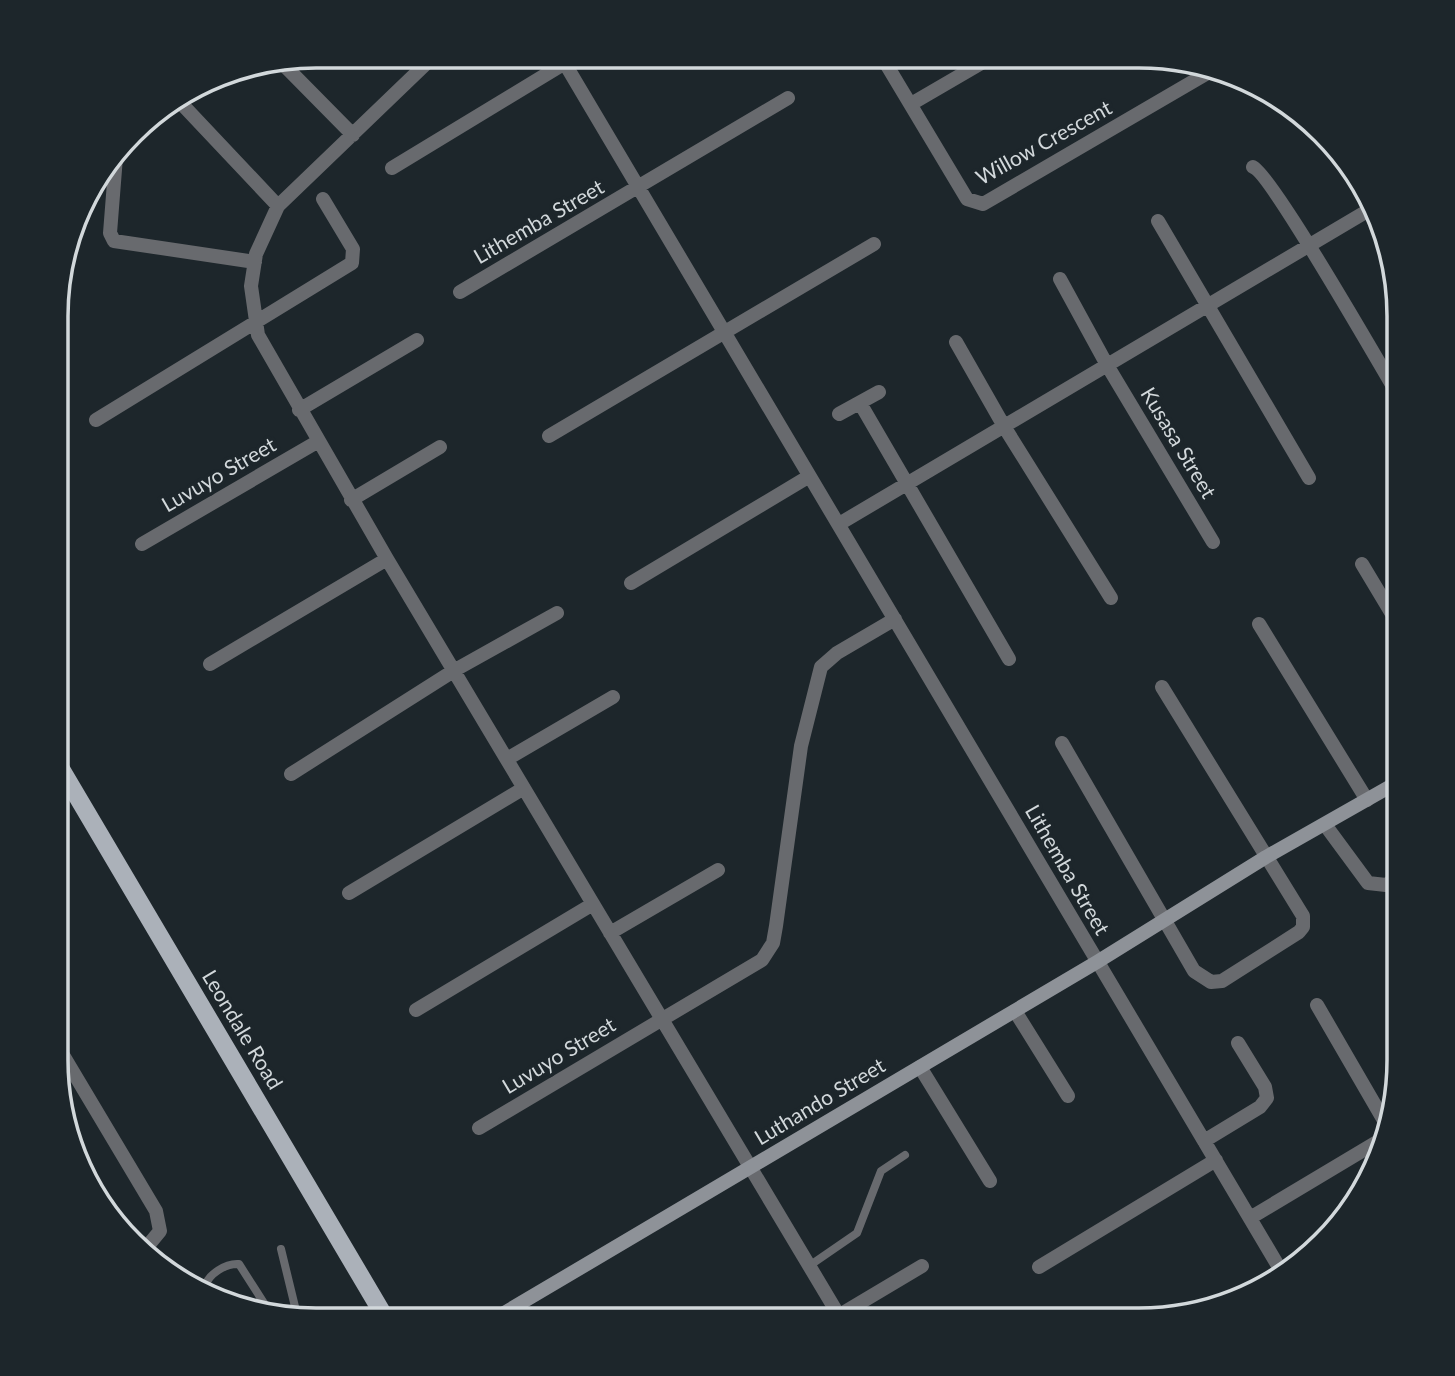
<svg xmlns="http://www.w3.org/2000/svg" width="1455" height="1376" font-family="Lato,sans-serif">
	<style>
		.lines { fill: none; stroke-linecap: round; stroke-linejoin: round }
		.lane { stroke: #686a6e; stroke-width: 8 }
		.street { stroke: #686a6e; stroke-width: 14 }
		.secondary { stroke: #8e9298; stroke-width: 14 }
		.primary { stroke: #abb1b9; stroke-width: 18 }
		.labels { text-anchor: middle; stroke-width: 7; stroke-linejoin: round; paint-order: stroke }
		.street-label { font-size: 21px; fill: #d2d8db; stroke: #1d262b }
		.rim { fill: none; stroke: #d2d8db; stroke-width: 3.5 }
	</style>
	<rect width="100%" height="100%" fill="#1d262b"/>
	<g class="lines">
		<path class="lane" d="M281,1249L298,1319
			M809,1266L857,1233L881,1171L905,1155
			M208,1295L205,1287C208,1274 226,1263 239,1264L269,1311"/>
		<path class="street" d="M434,56L278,206L256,254L251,286L258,335L387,559L841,1319
			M561,57L1283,1274
			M882,57L967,199L983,204L1211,71
			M281,62L353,135
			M179,101L278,206
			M911,104L990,58
			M116,157L110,233L114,241L255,262
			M1253,167C1270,173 1381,366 1398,395
			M392,168L565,63
			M1158,221L1309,478
			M1060,279L1107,365L1213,542
			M460,292L788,98
			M956,342L1005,428L1111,598
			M860,403L1009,659
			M299,410L417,340
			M839,414L879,392
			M96,420L352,263L353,249L323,199
			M549,436L874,244
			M351,500L440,447
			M839,524L1374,207
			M142,544L317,442
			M1362,564L1398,624
			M631,583L808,477
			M1259,624L1367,800
			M210,664L387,559
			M1062,743L1194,971L1211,982L1222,981L1299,932L1303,927V916L1162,687
			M507,759L613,697
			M291,774L455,670L557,613
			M1326,826L1368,883L1386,885L1398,877
			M349,893L524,788
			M610,933L718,870
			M1317,1005L1386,1124
			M416,1010L593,904
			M1015,1011L1068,1096
			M57,1045L156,1211L160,1231L146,1248
			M920,1067L990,1181
			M479,1128L762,960L773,943L776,926L801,746L821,667L837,653L895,619
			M1204,1141L1260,1107L1267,1098L1265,1087L1238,1043
			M1250,1218L1382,1139
			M1039,1267L1216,1160
			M833,1319L922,1266"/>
		<path class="secondary" d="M494,1319L1097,962L1266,857L1398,782"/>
		<path class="primary" d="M58,764L386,1319"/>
	</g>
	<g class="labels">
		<g class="street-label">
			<text transform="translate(1044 143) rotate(-29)" y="7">Willow Crescent</text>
			<text transform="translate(539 222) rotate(-30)" y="7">Lithemba Street</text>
			<text transform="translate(1178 443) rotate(59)" y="7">Kusasa Street</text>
			<text transform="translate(219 475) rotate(-30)" y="7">Luvuyo Street</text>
			<text transform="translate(1067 870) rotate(60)" y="7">Lithemba Street</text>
			<text transform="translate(242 1030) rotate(59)" y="7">Leondale Road</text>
			<text transform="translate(559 1056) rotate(-31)" y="7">Luvuyo Street</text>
			<text transform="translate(820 1102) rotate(-31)" y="7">Luthando Street</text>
		</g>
	</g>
	<path d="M0 0H1455V1376H0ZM316 68H1139A248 248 0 0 1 1387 316V1060A248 248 0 0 1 1139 1308H316A248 248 0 0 1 68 1060V316A248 248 0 0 1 316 68Z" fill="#1d262b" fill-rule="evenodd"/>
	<path class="rim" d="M316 68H1139A248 248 0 0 1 1387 316V1060A248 248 0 0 1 1139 1308H316A248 248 0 0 1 68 1060V316A248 248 0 0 1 316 68Z"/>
</svg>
